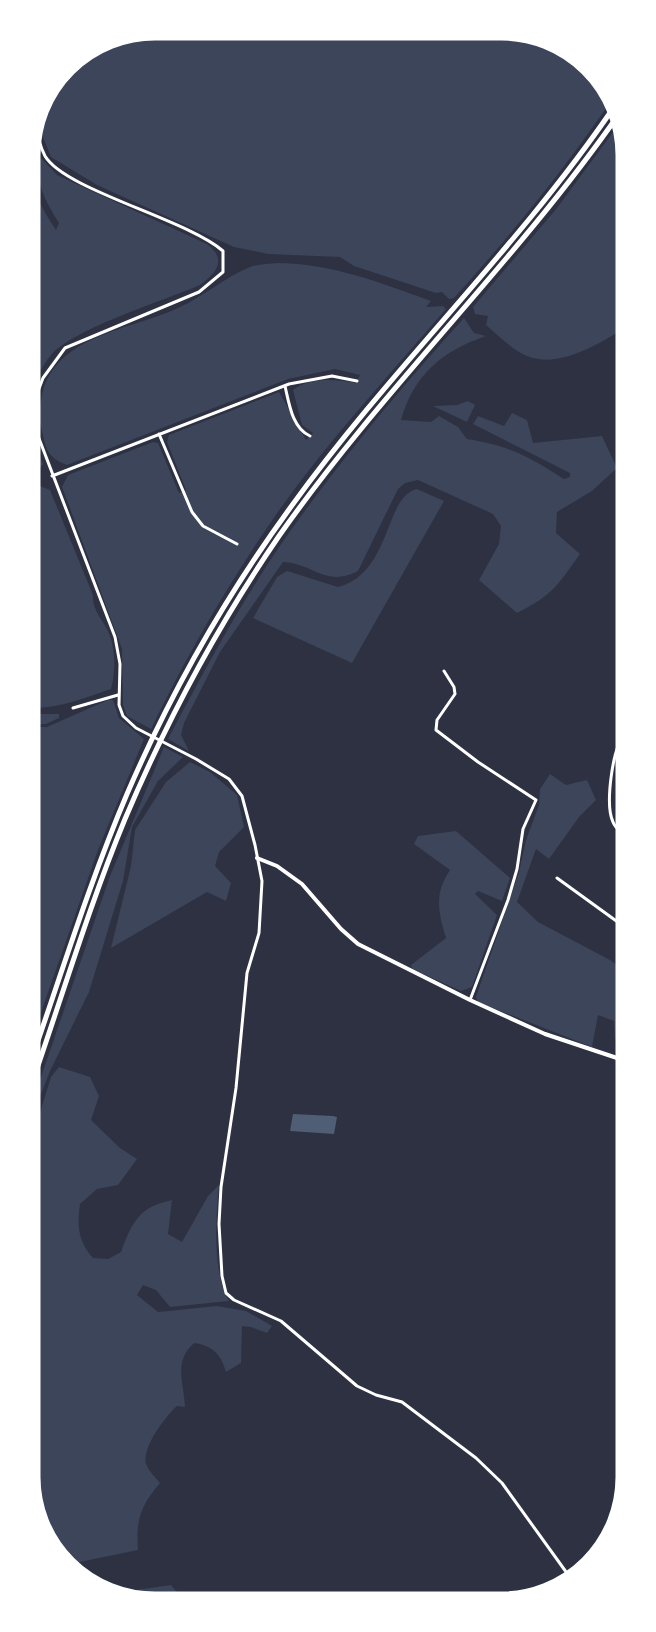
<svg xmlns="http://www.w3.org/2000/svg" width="656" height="1632" font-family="'Varela Round',sans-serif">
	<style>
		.green { fill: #3c4559 }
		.water { fill: #4f5d75 }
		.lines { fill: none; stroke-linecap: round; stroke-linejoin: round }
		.minor { stroke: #fff; stroke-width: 3 }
		.tertiary { stroke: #fff; stroke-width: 4 }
		.motorway { stroke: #fff; stroke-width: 5 }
		.rim { fill: none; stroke: #fff; stroke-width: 3 }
	</style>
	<rect width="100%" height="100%" fill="#2d3142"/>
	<path class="green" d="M155,29L526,31L590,65L611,101C564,170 510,236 454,298L449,299L442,292L436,293L354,266L340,257L268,254L234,247L97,185L51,157L41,132L40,103L71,60L107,38Z
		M622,120L624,329C597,344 560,369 527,356C512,350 498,335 486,325L488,316L475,314L473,307L557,208Z
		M33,133L37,152C20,175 43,210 56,230L59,223C47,203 33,182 41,158L57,175L207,244C228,260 216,273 200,285C163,301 76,328 52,354C39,368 32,389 30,409L29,146Z
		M277,263C331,263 381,283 431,301L426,307L443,306L446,309C390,374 330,439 280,509C231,579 188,653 151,729L127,716L123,705L122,649L62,487L68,475L153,442L158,443L179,493L186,490L167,442L169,435L279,392L306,440L313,433L302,425L293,390C310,377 336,379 356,383L360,375L335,369L288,379L67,465C46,457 46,448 41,427C38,415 40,407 42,395C55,335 131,330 178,308C203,297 225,277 250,267C258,264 269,264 277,263Z
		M464,318L474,333L486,336C442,351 414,375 401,420L431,422L439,416L458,427L467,439C510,446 528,456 564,479L570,477V473L473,424L478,416L504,426L512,413L527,420L533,443L602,436L617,468L592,491L557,512L556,533L580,554C557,586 553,595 517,613L479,580L499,544L501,526L493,514L418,480L405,483L398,489L358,571C325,588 313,563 283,562L220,652L184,723L181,735L189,751L168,739C206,667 244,596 291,530C343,457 403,385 464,318Z
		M468,401L475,405L467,422L433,406L457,405Z
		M30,429L43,464L38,471L30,472Z
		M30,482L50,490L93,595C92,609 101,617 107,629C116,647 116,671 111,689C85,698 58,709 30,708Z
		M417,489L444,501L352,663L253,618L277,577L287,571L338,587C392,573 384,496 417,489Z
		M108,700H113L119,718L144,739L98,850L31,1041L30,727H47Z
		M30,714H59V718L46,724L30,725Z
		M164,747L183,757L158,781L132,827L123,881L89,992L50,1071L32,1117V1103L110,876Z
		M190,762L210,772L237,795L244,827L219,852L215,866L231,883L226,901L207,892L111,948L131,866L135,830L166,782Z
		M550,774L566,785L587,780L596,800L579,817L549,859L536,849L517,902L538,922L610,960L626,972V1048L615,1038L614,1021L598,1015L592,1047L478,1002L476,997L519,872L526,840L539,805L540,789Z
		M456,831L510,878L502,901L478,891L475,894L497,915L472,987L461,991L412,969L411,965L446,938C438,911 434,894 450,870L414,844L418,836Z
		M59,1067L90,1077L99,1096L91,1120L120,1148L137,1159L118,1185L97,1189L80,1204C77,1226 78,1241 93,1258L108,1259L121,1252C132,1222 139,1207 172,1200L168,1234L182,1242L208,1196L219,1185C216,1218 212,1272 229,1301L170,1307L156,1290L143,1285L137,1295L158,1312L217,1306L246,1311L272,1326L267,1333L251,1327L242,1326L241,1363L226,1372C221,1354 213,1346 194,1343C173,1362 184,1382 185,1407L177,1406C165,1417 142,1447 146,1464C148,1470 156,1478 160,1483C140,1507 136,1519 138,1550L65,1565L33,1510L32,1138L51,1077Z
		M171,1585L184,1601H130L115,1593Z"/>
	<path class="water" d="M293,1114L333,1116L337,1117L334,1134L290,1131Z"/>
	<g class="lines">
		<path class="minor" d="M36,120C37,132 39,145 45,156C65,190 186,219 223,251V272L199,292L65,348L43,378L34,402L35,428L115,637L120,664L119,705L123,716L136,728L196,759L229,779L242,796L255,845L262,881L259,933L247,973L236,1088L221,1187L219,1224L222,1276L226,1293L234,1300L281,1321L357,1386L376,1395L402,1402L476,1458L502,1483L569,1576
			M285,386C289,403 292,428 310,436
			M159,434L192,512L203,526L237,544
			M52,476L289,384L332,376L357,381
			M444,671L454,687L455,694L437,720L436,730L478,762L536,800L523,829L517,869L508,900L470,1000
			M73,708L118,695
			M625,734C612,748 605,805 613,822C615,828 621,832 625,836
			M557,878L626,928"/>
		<path class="tertiary" d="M257,858L277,866L302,884L341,929L358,944L470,1000L545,1034L626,1061"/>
		<path class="motorway" d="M31,1061C62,972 90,881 127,794C171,692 227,594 293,504C393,366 518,248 614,107
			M31,1086C62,997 89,906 125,819C167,720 218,625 279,536C383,388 515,263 619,114"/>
	</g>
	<path d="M0 0H656V1632H0ZM155 39H501A116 116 0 0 1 617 155V1477A116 116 0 0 1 501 1593H155A116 116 0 0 1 39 1477V155A116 116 0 0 1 155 39Z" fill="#fff" fill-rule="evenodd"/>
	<path class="rim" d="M155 39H501A116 116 0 0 1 617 155V1477A116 116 0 0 1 501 1593H155A116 116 0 0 1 39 1477V155A116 116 0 0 1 155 39Z"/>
</svg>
